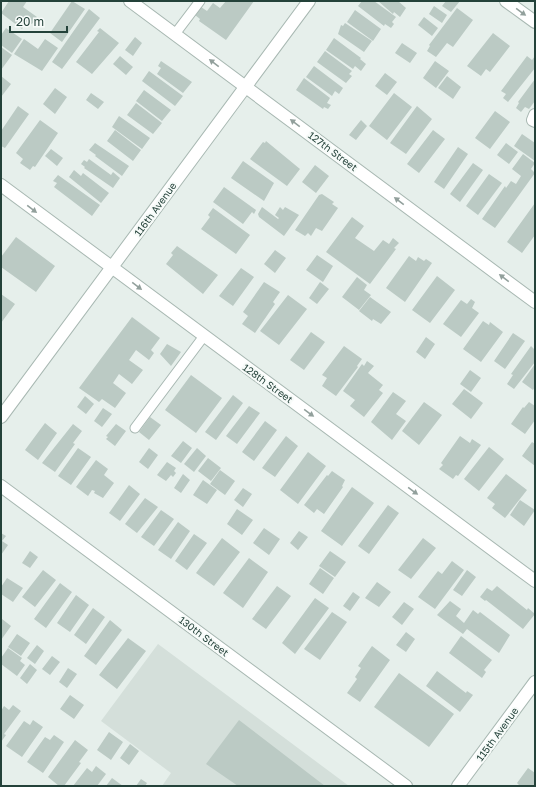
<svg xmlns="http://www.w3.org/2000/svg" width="536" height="787" font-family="'Golos Text',sans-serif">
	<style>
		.built { fill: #d4dfda }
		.building { fill: #bbcac4 }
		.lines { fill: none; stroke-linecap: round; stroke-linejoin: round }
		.service-casing { stroke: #a8b8b2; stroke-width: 11 }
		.minor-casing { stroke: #a8b8b2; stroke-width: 14 }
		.tertiary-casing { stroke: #a8b8b2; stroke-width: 14 }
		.service { stroke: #fff; stroke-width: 9 }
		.minor { stroke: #fff; stroke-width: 12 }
		.tertiary { stroke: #fff; stroke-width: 12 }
		.oneway { fill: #92a09c }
		.labels { text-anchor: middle; stroke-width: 4; stroke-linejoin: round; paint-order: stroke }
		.street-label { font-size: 10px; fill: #24423a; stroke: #f7fbf9 }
	</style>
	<rect width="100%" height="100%" fill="#e6efeb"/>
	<path class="built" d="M158,644L349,786H162L171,773L101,721Z"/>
	<path class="building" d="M9,1H27L23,7L37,17L32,24L27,21L22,29L1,13Z
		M72,1L85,9L62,42L50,33Z
		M226,1H254L226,40L199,21L200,19L195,15L201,7L207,11L213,3L220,8Z
		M362,1H374L396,17L392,22L394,24L391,28L385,24L384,26L358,6Z
		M378,1H398L406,8L400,17L394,12L393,14Z
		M446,1H460L451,12L442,6Z
		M434,6L447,15L442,23L429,14Z
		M457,8L473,20L453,47L447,43L436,57L427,51L430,46L429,45Z
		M89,9L100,18L62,69L52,62Z
		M355,10L381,29L373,41L347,22Z
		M424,17L438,28L432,36L418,25Z
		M345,23L372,41L364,52L338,34L341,25L343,26Z
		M6,28L22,39L12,53L1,45V35Z
		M100,28L119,43L92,74L76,62L99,32L97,31Z
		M493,33L510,46L490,72L486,69L481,76L467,66Z
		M135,37L142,43L133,56L125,50Z
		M334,38L361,58L360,59L366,64L361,71L355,66L353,69L326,50Z
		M24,39L38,49L45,39L58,48L42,71L14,54Z
		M402,43L417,53L410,63L395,53Z
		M1,47L12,55L1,70Z
		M325,51L352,71L349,74L352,76L346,83L317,62Z
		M120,56L133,67L126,75L113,64Z
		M527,56L532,60L535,56V68L508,102L503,98L506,94L501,91Z
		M161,61L192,82L183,93L157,74L161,68L158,66Z
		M435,61L449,71L436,88L423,78Z
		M314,66L343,88L339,94L335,91L332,96L306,77Z
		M149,71L183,96L175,106L142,81Z
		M385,73L397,82L387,95L375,86Z
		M1,76L11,84L1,97Z
		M447,76L461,87L453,99L438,88Z
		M304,78L330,98L327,103L331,105L328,109L324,107L323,109L296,90Z
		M535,79V101L529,109L525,107L521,112L516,108L519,103L518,102Z
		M55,88L67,97L55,114L43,104Z
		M144,90L171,110L162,121L136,101Z
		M91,93L104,102L98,109L86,100Z
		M394,93L412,107L387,140L369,126Z
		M136,103L162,123L153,134L127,115Z
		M18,106L29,114L5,148L1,146V131Z
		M417,106L432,119L406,154L390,143Z
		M495,111L510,122L490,149L475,138Z
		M119,116L150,138L142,149L112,127Z
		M40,120L58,133L35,167L33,166L30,170L20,163L23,159L16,153Z
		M361,120L367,126L356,140L349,135Z
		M115,130L141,150L133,161L107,141Z
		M433,130L445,139L419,173L407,164Z
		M522,134L535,143V161L514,146Z
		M266,141L300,169L287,186L250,159L263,142L265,143Z
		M95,143L129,166L122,176L95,156L96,155L89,150Z
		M506,143L518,152L509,164L497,155Z
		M458,147L468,154L444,189L434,182Z
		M51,149L63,158L57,166L45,156Z
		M523,154L535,163L531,169L535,173L495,228L482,219L505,186L506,188L511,181L516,184L521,176L512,169Z
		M89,159L111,175L113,172L120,178L113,188L84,168L85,167L81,164L84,160L87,162Z
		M243,161L274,183L264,201L231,178Z
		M473,163L483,170L460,202L450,194Z
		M315,165L329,176L316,193L302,182Z
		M74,170L81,176L83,173L109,193L101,203L69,177Z
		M489,174L502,183L478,215L466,206Z
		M58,175L100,205L92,216L54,187L57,183L53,181Z
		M224,187L256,210L254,214L252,212L243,224L213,202Z
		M322,194L334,202L332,204L338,208L322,231L316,228L311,236L308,233L305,236L295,230L319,195Z
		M535,203V235L522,253L507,242Z
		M262,207L278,219L279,218L275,215L280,207L283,210L285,207L299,215L284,236L259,217L258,214Z
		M213,208L250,235L236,254L201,229L210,217L208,215Z
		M352,217L364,226L355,238L374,251L383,240L389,244L393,238L399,243L394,248L396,249L370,284L326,252Z
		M16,237L55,266L36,292L1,267V257Z
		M177,246L218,275L203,294L166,264L173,255L171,253Z
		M275,250L286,258L275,273L264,264Z
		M317,255L333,266L323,282L306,270Z
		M409,256L416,261L418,257L424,261L426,259L432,263L405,302L386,288Z
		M241,268L254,277L233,306L219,296Z
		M437,276L455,290L430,323L412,310Z
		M357,277L367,285L364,290L371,295L359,310L342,297Z
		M264,282L280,292L273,302L275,304L255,333L242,324L248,316L243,312Z
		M320,282L329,289L317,304L309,298Z
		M1,294L15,304L1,323Z
		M288,295L307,309L279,345L260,331Z
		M370,297L391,312L381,324L373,319L372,321L359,311Z
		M471,299L475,302L472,308L479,313L461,337L443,324L461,300L467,304Z
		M132,317L160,338L151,350L154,353L149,360L136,350L129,360L143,370L132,384L119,374L113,383L126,393L115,408L102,399L99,402L79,388Z
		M483,321L489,325L490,322L503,332L481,362L463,349Z
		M311,332L325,342L304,370L290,360Z
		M513,333L525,341L505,369L494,361Z
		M426,337L435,344L425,359L416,352Z
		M167,344L181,352L171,366L160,354Z
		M344,346L362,359L357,366L358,367L336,396L322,386L327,378L322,375Z
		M531,346L535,350V362L514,389L507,384L513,375L511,374Z
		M367,361L374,366L368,373L383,385L379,390L383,393L364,417L350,406L355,400L343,391L362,364L364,366Z
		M535,364V387L533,390L522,382Z
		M470,370L481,378L471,392L460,384Z
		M191,375L222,398L196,433L165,410Z
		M464,389L483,403L471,419L452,404Z
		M393,392L406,401L396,414L406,421L392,440L371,422Z
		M233,395L243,403L216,440L205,432Z
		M85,396L94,404L86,414L77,407Z
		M424,402L442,415L419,445L402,431Z
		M529,402L535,406V420L525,434L511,424L523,407L524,408Z
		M249,406L260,413L237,444L226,436Z
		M103,408L112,414L102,427L94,421Z
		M150,417L161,425L149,440L139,432Z
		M265,421L277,430L254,461L242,452Z
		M45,423L57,433L38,460L25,450Z
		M73,424L82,431L73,443L75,444L55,472L42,463Z
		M116,424L126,431L115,446L106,439L108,437L106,436Z
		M286,436L298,446L275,477L262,468Z
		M460,436L470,443L472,439L481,445L458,476L456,475L453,479L439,469L443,465L441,463Z
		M183,441L192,448L181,463L171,456Z
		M532,442L535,444V466L522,456Z
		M489,447L504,459L479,491L464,479Z
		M78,448L91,457L71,485L58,476Z
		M149,448L158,455L148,469L139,462Z
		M197,448L206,456L194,472L184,464Z
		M308,452L326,466L298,504L280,490Z
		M208,458L221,468L211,481L198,471Z
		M96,460L108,469L104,475L114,483L103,498L94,493L95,491L92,490L88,496L76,487Z
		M167,462L176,468L174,471L176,473L173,477L171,475L166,481L157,475Z
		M220,470L235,481L225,495L210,484Z
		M332,471L345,480L342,486L343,487L324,514L317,509L314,513L304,505L327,475L328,476Z
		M183,474L190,480L181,493L174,488Z
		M506,474L527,490L505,518L492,508L495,504L487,498Z
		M203,480L217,490L207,504L193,495Z
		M129,485L140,494L120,521L109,513Z
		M352,487L374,503L342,546L321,531Z
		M243,488L252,494L243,507L234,500Z
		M145,498L158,507L137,533L125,524Z
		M520,500L535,510L524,526L510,515Z
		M388,505L399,513L369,554L358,546Z
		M237,509L253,520L242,535L227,524Z
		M161,510L174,519L154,546L141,537Z
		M178,522L190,531L171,559L158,550Z
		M264,528L280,539L269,555L253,543Z
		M299,531L308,537L298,550L290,543Z
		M1,533L6,536L2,541L8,545L1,555Z
		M194,534L207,543L187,570L175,561Z
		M222,538L240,552L214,586L196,573Z
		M423,538L436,548L411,579L398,570Z
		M30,551L38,557L30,568L22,563Z
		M330,551L346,562L335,577L319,566Z
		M249,558L268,572L243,608L223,593Z
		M452,561L464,570L435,609L418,597L438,571L442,574Z
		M320,568L334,578L323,594L309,584Z
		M43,570L56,580L35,607L22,597Z
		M467,570L476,577L462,596L453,590Z
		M7,578L23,588L13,602L1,594V587Z
		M377,582L391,592L379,607L365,598Z
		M60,583L72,592L46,628L34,619Z
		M277,586L291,596L266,629L252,619Z
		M497,586L527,610L528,608L535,614L523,629L486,600L485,601L480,597L487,588L492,591Z
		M353,592L360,597L350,611L343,606Z
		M76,595L89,605L70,632L57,623Z
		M315,598L329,608L295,654L282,643Z
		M450,601L461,609L456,616L464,623L473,610L478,614L480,612L510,635L499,653L467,629L463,634L437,615Z
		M404,602L414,609L402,625L392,617Z
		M93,608L105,617L86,644L74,635Z
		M332,612L347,622L320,660L304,649Z
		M2,619L11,626L1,640V620Z
		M110,620L122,630L96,665L84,656Z
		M406,632L415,639L406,652L396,645Z
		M17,634L30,643L21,656L8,647Z
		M461,636L492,660L484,670L486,672L482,678L449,653Z
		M128,638L146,651L117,689L99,675Z
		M37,645L44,651L35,664L27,658Z
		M372,646L390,660L360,702L347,693L357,679L355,677L361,668L358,666Z
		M8,648L22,658L20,661L25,665L17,676L1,664V658Z
		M52,656L60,662L50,675L42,669Z
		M30,664L37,670L27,684L20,678Z
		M68,668L77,674L67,688L59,682Z
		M437,671L466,693L467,691L473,695L460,712L426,686Z
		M399,673L454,714L429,747L374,707Z
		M70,695L84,705L74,719L60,709Z
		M13,705L21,711L4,734L6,735L1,742V711L4,706L9,710Z
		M33,720L43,727L22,757L6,746L24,721L30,725Z
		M239,720L325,786H238L206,764Z
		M109,732L123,742L111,760L97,750Z
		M54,735L64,742L43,773L27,762L45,737L50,740Z
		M75,740L88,750L79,762L81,763L64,786H59L48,777Z
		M130,744L139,751L129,765L120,758Z
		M96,766L106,774L97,786H73L87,768L92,772Z
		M528,768L535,773V786H520L517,783Z
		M112,778L123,786H106Z
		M141,779L147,783L145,786H136Z"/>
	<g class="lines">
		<defs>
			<path id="service" d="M175,34L200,1
				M135,428L204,336"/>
			<path id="minor" d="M130,1L535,302
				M506,1L535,22
				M535,115L533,120L535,121
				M1,185L535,581
				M1,417L309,1
				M458,786L535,682"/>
			<path id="tertiary" d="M1,486L406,786"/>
		</defs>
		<use href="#service" class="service-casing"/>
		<use href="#minor" class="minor-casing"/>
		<use href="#tertiary" class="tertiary-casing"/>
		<use href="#service" class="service"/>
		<use href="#minor" class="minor"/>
		<use href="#tertiary" class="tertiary"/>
	</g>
	<defs><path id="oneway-solid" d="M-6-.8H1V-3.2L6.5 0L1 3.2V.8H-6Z"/></defs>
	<g class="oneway">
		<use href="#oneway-solid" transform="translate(521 12) rotate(36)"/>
		<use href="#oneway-solid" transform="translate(214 63) rotate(-143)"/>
		<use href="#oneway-solid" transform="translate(295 123) rotate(-143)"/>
		<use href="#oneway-solid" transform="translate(399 201) rotate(-143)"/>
		<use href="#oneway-solid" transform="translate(32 209) rotate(37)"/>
		<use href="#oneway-solid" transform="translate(504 278) rotate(-143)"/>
		<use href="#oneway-solid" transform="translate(137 286) rotate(37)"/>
		<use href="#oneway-solid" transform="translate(309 413) rotate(36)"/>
		<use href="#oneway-solid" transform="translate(413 491) rotate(36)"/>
	</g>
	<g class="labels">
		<g class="street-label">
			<text transform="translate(333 151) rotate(37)" y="4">127th Street</text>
			<text transform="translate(155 209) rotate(-54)" y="4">116th Avenue</text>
			<text transform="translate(268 383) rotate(36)" y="4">128th Street</text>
			<text transform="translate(204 636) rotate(37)" y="4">130th Street</text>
			<text transform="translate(497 734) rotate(-54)" y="4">115th Avenue</text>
		</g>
	</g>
	<rect width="536" height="787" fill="none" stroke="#24423a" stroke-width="4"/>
	<path d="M10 26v6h57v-6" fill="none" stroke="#24423a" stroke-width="2"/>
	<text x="16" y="26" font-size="12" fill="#24423a" stroke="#f7fbf9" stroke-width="3" paint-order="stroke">20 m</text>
</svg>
